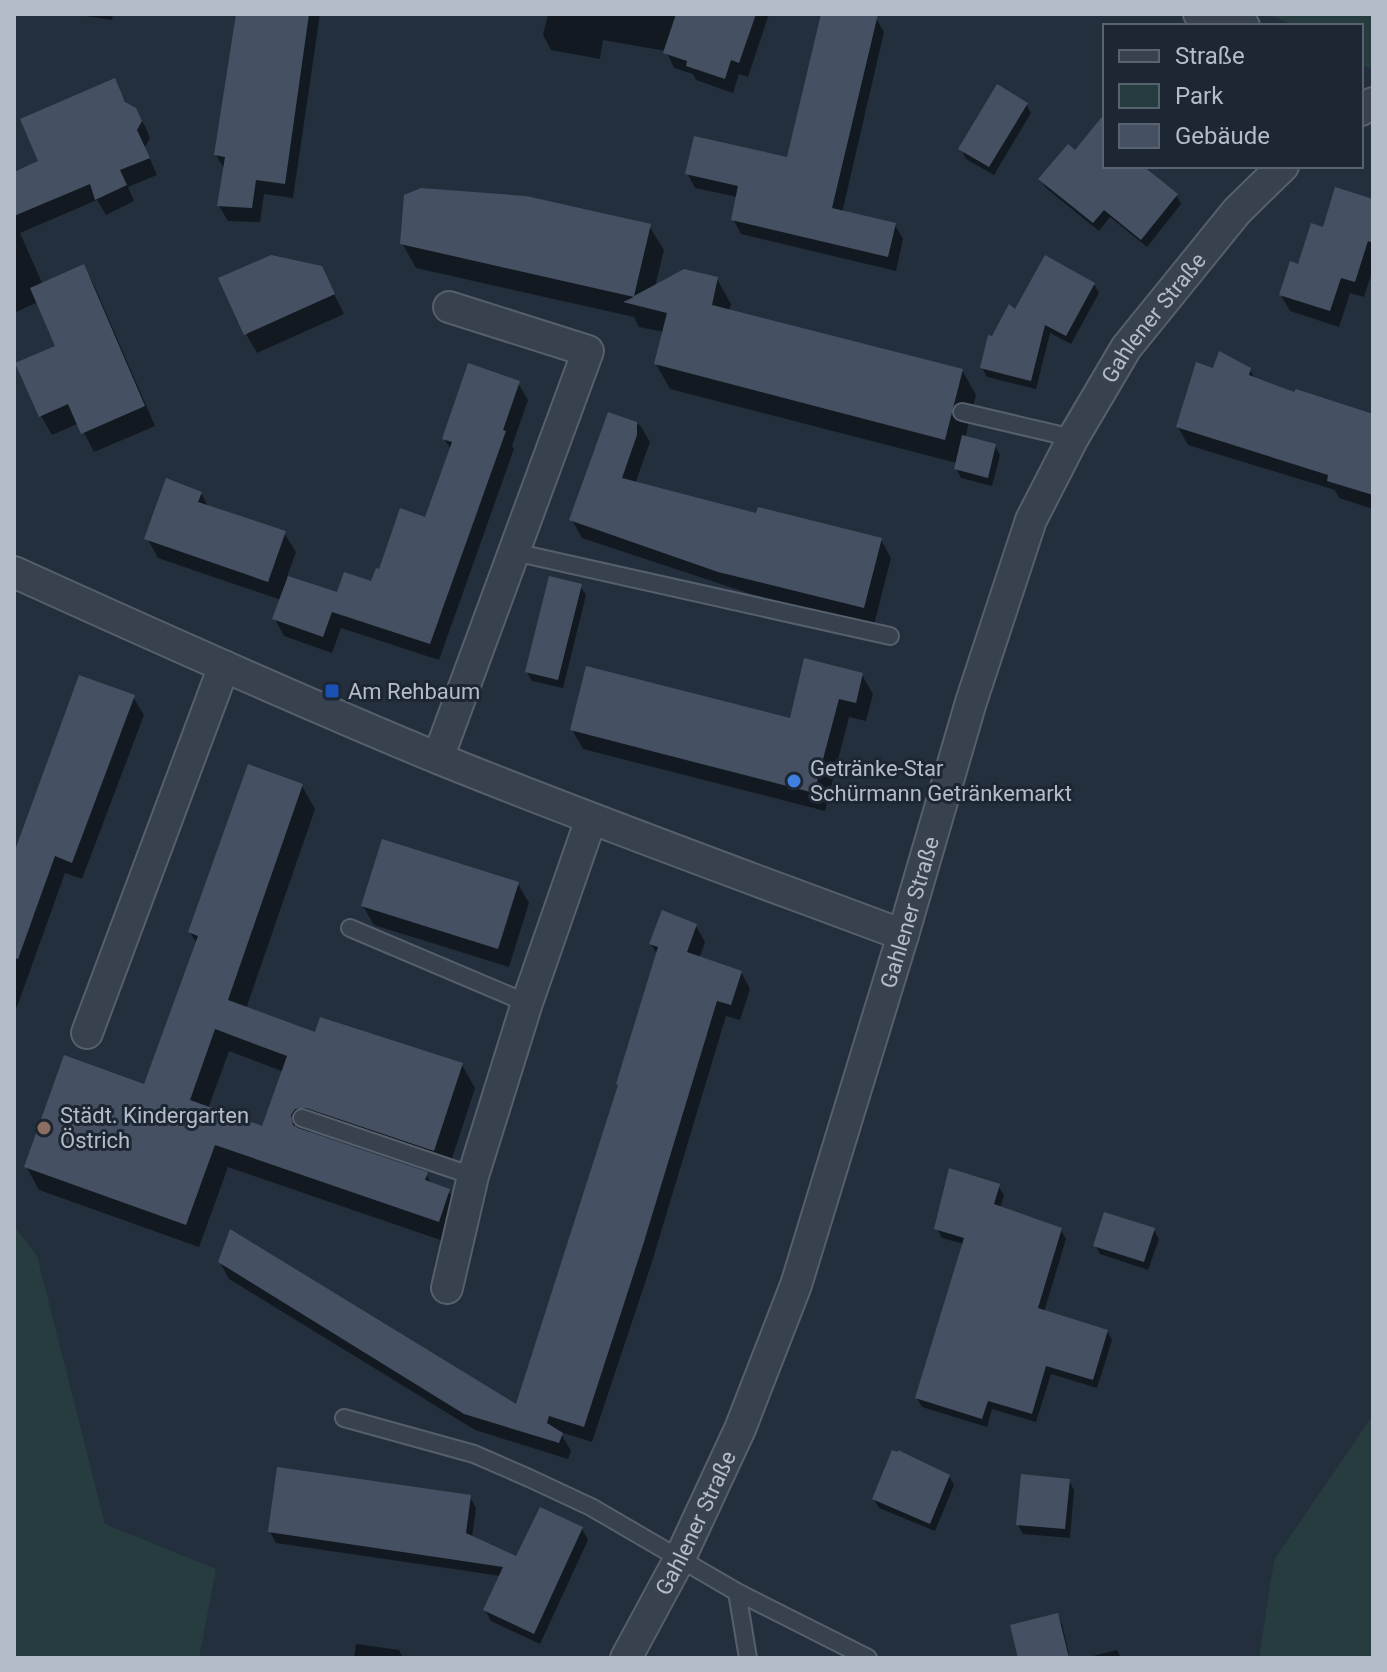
<svg xmlns="http://www.w3.org/2000/svg" width="1387" height="1672" font-family="Roboto,sans-serif">
	<style>
		.green { fill: #263c3f }
		.shadow { fill: #0007; fill-rule: evenodd }
		.building { fill: #455162; fill-rule: evenodd }
		.lines { fill: none; stroke-linecap: round; stroke-linejoin: round }
		.lane-casing { stroke: #565f6c; stroke-width: 20 }
		.street-casing { stroke: #565f6c; stroke-width: 34 }
		.lane { stroke: #38414e; stroke-width: 16 }
		.street { stroke: #38414e; stroke-width: 30 }
		.transit-dot { fill: #1a4fb4; stroke: #1d2633; stroke-width: 3 }
		.shop-dot { fill: #3f7fe0; stroke: #1d2633; stroke-width: 3 }
		.education-dot { fill: #8d6e63; stroke: #1d2633; stroke-width: 3 }
		.labels { text-anchor: middle; stroke-width: 6; stroke-linejoin: round; paint-order: stroke }
		.street-label { font-size: 22px; fill: #b4bcc9; stroke: #1d2633 }
		.poi-label { font-size: 22px; fill: #b4bcc9; stroke: #1d2633; text-anchor: start }
	</style>
	<rect width="100%" height="100%" fill="#242f3e"/>
	<path class="green" d="M1268,14H1373V68L1361,66V26H1295Z
		M14,1226L37,1256L105,1524L216,1569L199,1658H14Z
		M1373,1415V1658H1259L1274,1560Z"/>
	<path class="shadow" d="M72,14H113L112,20Z
		M238,14H320L293,198L264,194L260,222L228,221L219,206L225,170L216,155Z
		M548,14H769L748,77L739,74L733,93L696,80L693,74L674,68L666,51L603,40L600,59L551,50L543,35Z
		M823,14H858L876,18L884,32L842,213L895,225L903,239L896,271L741,234L733,219L738,197L695,188L687,173L788,159Z
		M114,81L127,105L135,109L145,126L150,138L145,147L157,175L128,187L134,201L106,215L97,200L20,233L43,285L83,266L94,285L155,426L94,452L79,423L52,435L41,416L57,347L38,302L14,313V173L40,162Z
		M1026,104L1031,113L994,175L966,159L961,149Z
		M1105,110V166H1145V170L1176,195L1181,204L1147,247L1110,217L1099,231L1046,188L1041,179L1076,152L1099,124Z
		M1373,201V269L1364,297L1350,293L1339,327L1290,311L1281,295L1324,229Z
		M649,226L664,250L655,287L717,279L731,304L729,311L962,370L976,395L965,438L995,446L1000,455L992,486L961,478L956,468L957,463L670,389L656,364L664,332L639,327L634,317L416,268L402,243Z
		M321,268L344,314L257,353L246,334Z
		M1094,284L1099,293L1071,344L1050,333L1036,389L987,377L982,368L993,338L1015,312Z
		M1250,370L1255,379L1373,422V509L1339,498L1335,490L1188,445L1178,427L1215,371Z
		M518,383L528,400L512,446L514,449L439,660L341,628L332,653L284,636L275,619L281,600L158,558L147,538L201,493L209,508L284,533L296,552L287,577L338,594L372,584L426,519L451,450L444,438Z
		M609,414L640,425L650,442L635,484L758,515L881,540L891,558L874,625L751,594L582,538L572,520Z
		M580,586L586,595L563,688L532,681L527,672Z
		M862,675L873,694L866,721L849,717L825,811L583,749L572,730L791,720Z
		M133,697L144,715L82,879L65,873L17,1007L14,1006V858Z
		M302,786L315,809L246,1009L316,1034L462,1065L475,1088L447,1174L320,1130L306,1133L426,1174L432,1185L448,1190L462,1214L452,1244L228,1167L199,1247L39,1190L26,1166L145,1086L197,944L190,932ZM229,1051L284,1072L264,1128L208,1109Z
		M518,884L529,903L509,967L374,925L363,906Z
		M696,926L705,942L699,959L741,972L750,989L740,1020L726,1016L652,1262L592,1442L560,1432L571,1451L568,1459L475,1430L229,1279L220,1262L518,1407L620,1086L657,954L651,944Z
		M998,1186L1004,1195L1000,1208L1061,1230L1066,1239L1044,1312L1107,1331L1112,1340L1097,1388L1051,1374L1036,1422L992,1409L987,1427L922,1407L917,1398L964,1244L942,1238L937,1229Z
		M1154,1230L1159,1239L1148,1270L1100,1254L1095,1245Z
		M949,1476L954,1485L935,1531L879,1508L874,1499Z
		M1069,1481L1074,1490L1070,1538L1023,1534L1018,1525Z
		M470,1497L476,1508L472,1538L517,1559L582,1529L588,1540L540,1644L491,1621L485,1610L501,1576L276,1543L270,1532Z
		M1057,1615L1062,1624L1069,1654L1053,1658H1021Z
		M356,1644L399,1650L403,1658H354Z
		M1117,1650L1121,1658H1085Z"/>
	<path class="building" d="M236,14H309L285,184L256,180L252,208L217,206L225,157L214,155Z
		M676,14H756L739,63L731,60L725,79L686,66L687,61L663,53Z
		M821,14H878L832,208L896,223L888,257L731,220L738,186L685,174L694,136L787,157Z
		M115,78L125,102L136,108L142,121L137,130L150,158L120,170L127,185L95,200L90,184L14,216V172L38,161L20,119Z
		M997,84L1028,103L989,167L958,149Z
		M1105,113V166H1143L1178,194L1141,240L1104,210L1093,223L1038,179L1068,144L1075,150Z
		M1335,187L1373,199V243L1368,241L1355,282L1341,278L1330,311L1279,295L1290,261L1298,264L1311,223L1323,227Z
		M421,188L526,196L651,224L634,296L684,269L718,277L712,305L963,369L945,440L654,364L667,313L623,302L634,297L400,244L404,195Z
		M271,255L322,266L335,294L244,335L218,278Z
		M1045,255L1095,283L1066,336L1045,325L1031,381L980,368L988,335L992,336L1009,304L1015,309Z
		M84,264L145,406L81,434L68,404L39,417L15,363L55,346L30,288Z
		M1219,351L1251,368L1249,375L1294,392L1296,389L1373,414V495L1327,481L1328,475L1176,427L1196,362L1213,368Z
		M468,363L520,381L503,430L506,431L430,644L332,612L323,637L272,619L288,576L337,592L344,572L371,581L376,568L379,569L400,508L425,517L452,442L442,439Z
		M608,412L637,422V435L622,478L756,513L758,507L882,538L864,608L718,572L569,520Z
		M962,435L996,444L988,478L954,469Z
		M166,478L202,492L198,502L286,531L268,582L144,539Z
		M549,576L582,584L558,680L525,672Z
		M804,658L863,673L856,703L839,699L814,793L570,730L586,666L790,718Z
		M79,675L135,695L72,863L55,856L18,959L14,958V853Z
		M248,764L303,784L228,1000L315,1032L320,1017L463,1063L434,1151L306,1108L295,1109L291,1115L293,1125L298,1128L428,1172L425,1180L450,1189L439,1222L215,1145L186,1225L24,1167L64,1055L144,1084L198,936L188,932ZM215,1029L287,1056L262,1126L190,1100Z
		M382,839L519,882L498,949L361,906Z
		M662,910L697,924L687,952L742,971L731,1005L717,1001L643,1245L584,1427L549,1416L547,1423L563,1433L559,1443L464,1414L218,1262L230,1229L516,1404L618,1085L616,1084L658,947L649,944Z
		M949,1168L1000,1184L994,1204L1062,1228L1038,1308L1108,1330L1093,1380L1046,1366L1032,1414L988,1401L982,1419L915,1398L964,1238L934,1229Z
		M1104,1212L1155,1228L1144,1262L1093,1246Z
		M892,1450L898,1452V1450L950,1475L930,1524L872,1499Z
		M277,1467L471,1495L466,1533L516,1556L540,1507L583,1527L534,1634L483,1610L503,1567L268,1532Z
		M1021,1474L1070,1479L1065,1529L1016,1525Z
		M1058,1613L1069,1658H1018L1010,1625Z"/>
	<g class="lines">
		<defs>
			<path id="lane" d="M962,412L1073,438
				M514,552L890,636
				M350,928L527,1003
				M302,1118L473,1176
				M344,1418L474,1454L529,1478L591,1507L737,1592L868,1658
				M737,1592L748,1658"/>
			<g id="street">
				<path d="M1199,14L1244,26"/>
				<path d="M1361,110L1373,103"/>
				<path d="M14,572C155,636 297,700 440,759C593,821 748,877 903,935"/>
				<path d="M438,758L588,351L449,307"/>
				<path d="M87,1033L224,666"/>
				<path d="M447,1288L473,1176L527,1003L591,819"/>
				<path id="s1" d="M626,1658L680,1558L740,1429L796,1285L903,935L971,702L1031,520L1073,438L1126,348L1237,211L1283,166"/>
			</g>
		</defs>
		<use href="#lane" class="lane-casing"/>
		<use href="#street" class="street-casing"/>
		<use href="#lane" class="lane"/>
		<use href="#street" class="street"/>
	</g>
	<rect class="transit-dot" x="324" y="683" width="16" height="16" rx="4"/>
	<circle class="shop-dot" cx="794" cy="781" r="8"/>
	<circle class="education-dot" cx="44" cy="1128" r="8"/>
	<g class="labels">
		<g class="street-label">
			<text dy="8" stroke="none"><textPath href="#s1" startOffset="1448">Gahlener Straße</textPath></text>
			<text dy="8" stroke="none"><textPath href="#s1" startOffset="800">Gahlener Straße</textPath></text>
			<text dy="8" stroke="none"><textPath href="#s1" startOffset="152">Gahlener Straße</textPath></text>
		</g>
		<g class="poi-label">
			<text x="348" y="699">Am Rehbaum</text>
			<text x="810" y="776">Getränke-Star<tspan x="810" dy="25">Schürmann Getränkemarkt</tspan></text>
			<text x="60" y="1123">Städt. Kindergarten<tspan x="60" dy="25">Östrich</tspan></text>
		</g>
	</g>
	<rect width="1387" height="1672" fill="none" stroke="#b4bcc9" stroke-width="32"/>
	<rect x="1103" y="24" width="260" height="144" fill="#1d2633" stroke="#59626f" stroke-width="2"/>
	<rect x="1119" y="50" width="40" height="12" fill="#38414e" stroke="#59626f" stroke-width="2"/>
	<text x="1175" y="64" font-size="24" fill="#b4bcc9">Straße</text>
	<rect x="1119" y="84" width="40" height="24" fill="#263c3f" stroke="#59626f" stroke-width="2"/>
	<text x="1175" y="104" font-size="24" fill="#b4bcc9">Park</text>
	<rect x="1119" y="124" width="40" height="24" fill="#455162" stroke="#59626f" stroke-width="2"/>
	<text x="1175" y="144" font-size="24" fill="#b4bcc9">Gebäude</text>
</svg>
